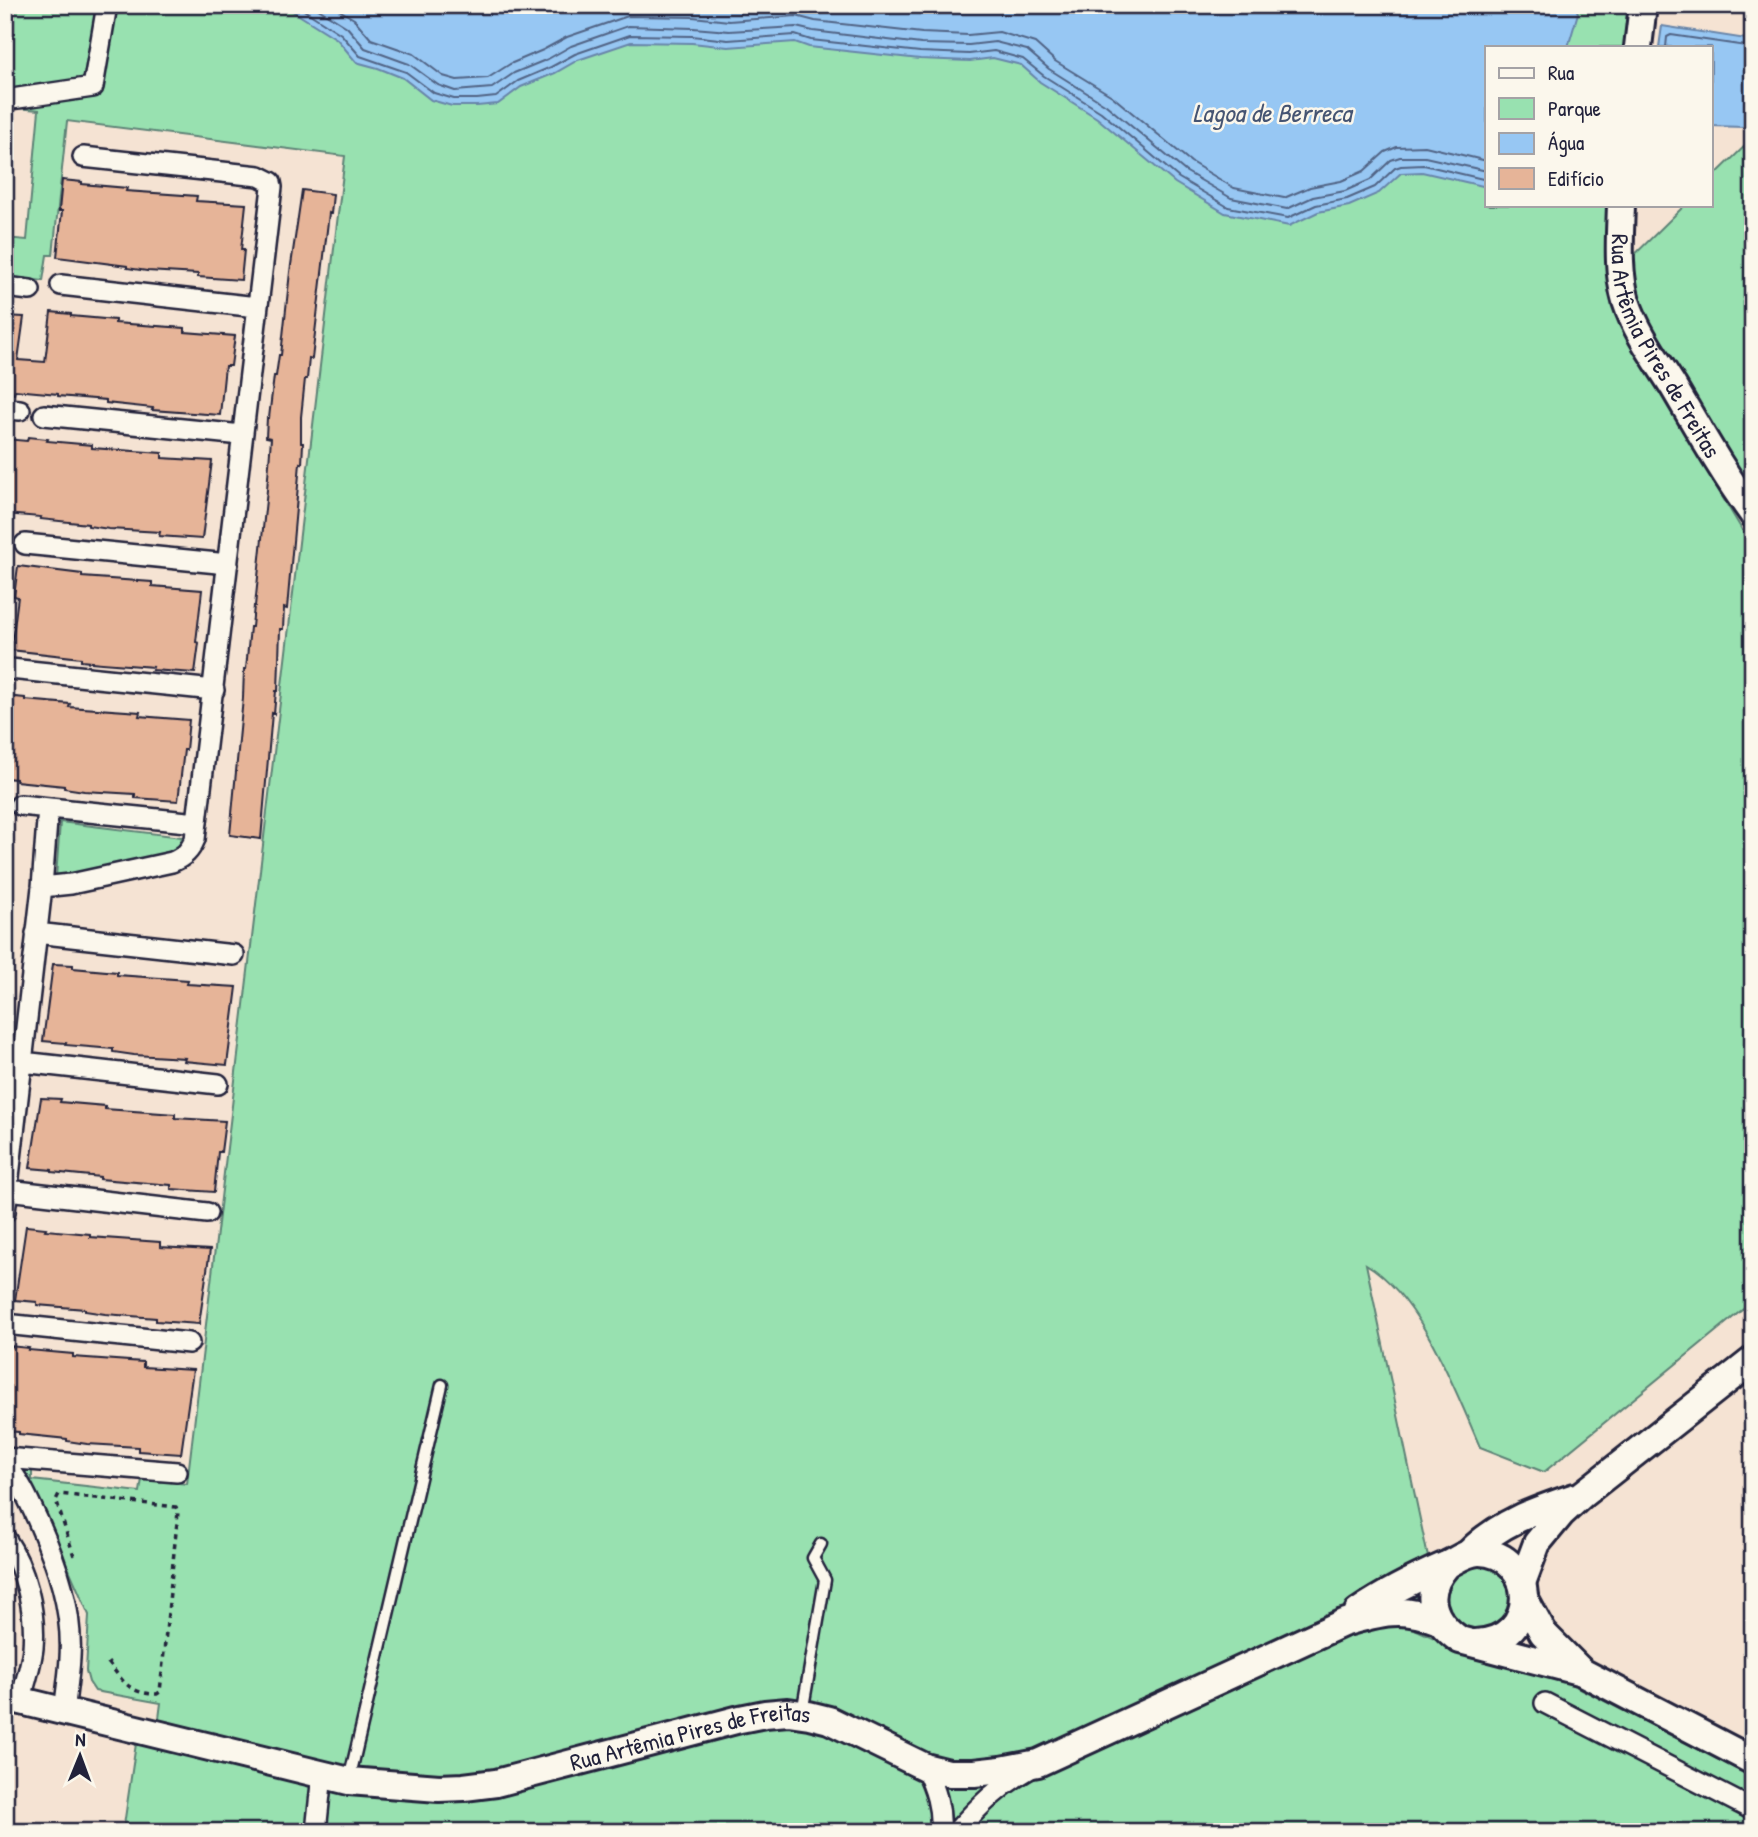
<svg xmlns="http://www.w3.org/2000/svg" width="1758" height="1837" font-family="'Patrick Hand',sans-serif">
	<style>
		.green { fill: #98e1b0; stroke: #5d8276; stroke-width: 2 }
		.water { fill: #97c7f3; stroke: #6885a9; stroke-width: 2 }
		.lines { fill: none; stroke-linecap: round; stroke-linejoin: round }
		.shore { stroke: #516485; stroke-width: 2 }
		.building { fill: #e6b498; stroke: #22223b; stroke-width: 2 }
		.lane-casing { stroke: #22223b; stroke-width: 15 }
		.street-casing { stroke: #22223b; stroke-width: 24 }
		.secondary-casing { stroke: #22223b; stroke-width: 32 }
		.path { stroke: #22223b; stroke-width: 3.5; stroke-dasharray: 5 5; stroke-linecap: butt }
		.lane { stroke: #fbf7ec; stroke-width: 10 }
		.street { stroke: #fbf7ec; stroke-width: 19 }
		.secondary { stroke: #fbf7ec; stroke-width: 26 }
		.labels { text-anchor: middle; stroke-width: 5; stroke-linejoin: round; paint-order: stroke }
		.street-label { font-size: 24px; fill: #22223b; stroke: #fbf7ec }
		.water-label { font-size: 26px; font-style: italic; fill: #455472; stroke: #fbf7ec }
	</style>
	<rect width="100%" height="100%" fill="#f5e3d3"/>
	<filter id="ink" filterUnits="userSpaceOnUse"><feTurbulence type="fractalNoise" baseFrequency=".0143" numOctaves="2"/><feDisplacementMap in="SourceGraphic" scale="14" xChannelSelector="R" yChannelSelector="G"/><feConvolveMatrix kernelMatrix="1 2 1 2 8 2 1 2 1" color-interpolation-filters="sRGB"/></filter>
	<g filter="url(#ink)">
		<path class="green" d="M5,5H1634L1630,47H1487V205H1616L1610,279L1685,205H1711V179L1753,138V522L1614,291L1678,423L1753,548V1301L1544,1472L1480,1447C1455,1390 1421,1297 1366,1264L1436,1595L1438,1589L1473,1560L1503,1570L1515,1601L1492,1634L1406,1625L1485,1661L1550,1673L1753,1777V1832H123L138,1730L157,1734L161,1703L95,1691L89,1682L86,1671L89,1615L37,1496L18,1473L24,1468L32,1469V1480L140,1492L142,1479L187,1484L345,156L67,121L53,255H47L43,281L5,276V238L27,240L39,110L5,107Z
			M60,822L182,837L180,845L175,851L56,877Z"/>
		<path class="water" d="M283,5H1575L1578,13L1568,47H1487V187L1422,172L1401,173L1379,193L1349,206L1318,212L1289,226L1225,213L1175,183L1097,118L1040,82L1021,65L993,58L970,61L920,59L809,47L795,42L728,47L692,43L631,42L578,60L555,73L521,87L498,104L477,106H452L431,100L403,78L378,68L356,62L337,39Z
			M1662,26L1753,40V124L1743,127L1711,126V47H1659Z"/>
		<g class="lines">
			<path class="shore" d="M296,5L341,34L360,56L406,72L434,93L454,99H477L496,97L518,81L551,67L575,54L630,35L692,36L728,40L795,35L811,40L920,52L969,54L994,51L1023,59L1044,76L1101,112L1179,178L1228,207L1288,218L1316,205L1347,199L1375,187L1395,168L1401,166L1424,165L1487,180
				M312,5L347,27L365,48L409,64L438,85L455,91L492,88L514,73L548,59L571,46L628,26L693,28L729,31L796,27L813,31L921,44L969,45L995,42L1027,50L1049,69L1106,105L1185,171L1231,198L1287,209L1313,197L1345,191L1370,180L1391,160L1400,157H1425L1487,171
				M331,5L354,19L371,39L414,54L443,76L457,80L488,78L510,64L543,50L567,37L628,16L693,17L729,21L796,16L815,21L922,33L968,35L999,32L1035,43L1055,61L1112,96L1191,162L1234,188L1284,198L1310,187L1341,181L1364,171L1385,152L1397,147L1425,146L1487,161
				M1666,47L1667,37L1671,35L1753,47"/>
		</g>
		<path class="building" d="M62,180L82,182V184L127,188L126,191L197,196L196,201L246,204L241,250H244L241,280L198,277V274L147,271L127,268V266L57,257L62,211H59Z
			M302,190L333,194L331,214L329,213L312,359L309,358L307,379H305L301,417V443H303L302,464L300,463L287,609L284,608L283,629H280L278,691H276L274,714L272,713L261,839L230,835L243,698L244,669H246L250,627H252L254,606H255L267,490L271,438L266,437L267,418H269L274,376H276L279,355H281L290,272Z
			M51,312L71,314V316L115,320V323L185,328V332L235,336L231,366H225L220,415L152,410L153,408L106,403V400L58,396V394L15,390L14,394L5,393V316L24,317L18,360L45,362Z
			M28,437L48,439L47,441L92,445V448L162,453V458L212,461L202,539L159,536L160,532L109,529L88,526V524L40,519L41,517L5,514V439L27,441Z
			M18,566L82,574V577L152,582V586L202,590L196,642L199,643L195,673L152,670L153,667L102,663L81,661V658L11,650L18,597L14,596Z
			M5,696L25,698V700L70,704L69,707L140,712L139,716L189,720L186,750H184L178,801L135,798V794L84,791L64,788V786L16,781V779L5,778Z
			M53,964L73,965V968L117,972V975L188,980L187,984L237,987L227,1065L184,1061L185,1058L134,1055L113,1052V1049L65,1045L66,1043L43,1041Z
			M41,1098L61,1099L60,1102L105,1106V1109L175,1114V1118L225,1121L221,1152H218L214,1192L171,1189V1185L100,1179V1177L52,1172V1170L30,1168Z
			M26,1226L46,1228L45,1230L90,1234V1237L160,1242V1247L210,1250L199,1324L156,1321V1318L105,1314L85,1311V1309L37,1305V1302L15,1300Z
			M9,1346L29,1348L28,1350L73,1354V1357L143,1362V1367L193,1370L181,1454L138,1451V1447L87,1444L67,1441V1439L19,1434V1432L5,1431V1375Z"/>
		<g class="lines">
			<defs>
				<path id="lane" d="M802,1713L825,1580L813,1558L821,1544
					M349,1780L442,1385"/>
				<path id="street" d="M5,100L93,87L107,5
					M61,285L257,307
					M5,287L30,290
					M5,409L20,410
					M44,415L242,435
					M25,544L228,564
					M10,669L214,690
					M20,805L197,823
					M42,887L71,884L172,862C184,857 190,851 195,839L272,187L271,182L259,176L83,157
					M36,933L234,955
					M22,1062L218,1084
					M8,1190L207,1213
					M5,1212L42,887L48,808
					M5,1324L189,1343
					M5,1458L177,1472
					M5,1464C20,1480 29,1501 38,1521C57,1564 73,1609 70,1658C69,1676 66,1694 64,1712
					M5,1538C26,1569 36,1611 33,1648C31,1666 25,1684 20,1701
					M1545,1703L1753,1810
					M925,1767C935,1788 942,1808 940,1832
					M319,1832L317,1822L322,1774
					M956,1832C979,1806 999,1786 1029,1769"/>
				<g id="secondary">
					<path d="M1638,47L1643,5"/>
					<path id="s1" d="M1621,205C1620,237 1617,270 1626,301C1636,332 1656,359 1673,386C1699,430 1723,473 1753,514"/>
					<path d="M1469,1553C1498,1523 1536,1510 1575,1497"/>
					<path d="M1447,1565C1422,1593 1431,1620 1460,1640L1582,1672L1753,1761"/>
					<path d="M1522,1583L1537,1543L1561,1514L1583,1494L1753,1360"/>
					<path d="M1524,1598L1543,1633L1581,1671"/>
					<path d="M1358,1612C1386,1593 1414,1579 1444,1566C1456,1561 1466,1552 1479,1552C1537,1553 1542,1641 1475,1643"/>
					<path id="s2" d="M5,1697L349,1781L439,1788L464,1787L496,1783L740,1719L765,1714L788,1712L809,1715L829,1720L925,1767L949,1773H974L1001,1770L1038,1763L1343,1623C1380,1612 1403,1606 1439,1621"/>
				</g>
			</defs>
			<use href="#lane" class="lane-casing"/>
			<use href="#street" class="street-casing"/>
			<use href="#secondary" class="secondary-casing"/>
			<path class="path" d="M74,1556L56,1500L59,1494L176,1507L178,1512L160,1692L157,1694C129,1694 123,1681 107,1661"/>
			<use href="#lane" class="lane"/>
			<use href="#street" class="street"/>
			<use href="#secondary" class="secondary"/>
		</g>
	</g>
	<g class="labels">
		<g class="street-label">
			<text dy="8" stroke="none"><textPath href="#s1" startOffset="152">Rua Artêmia Pires de Freitas</textPath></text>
			<text dy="8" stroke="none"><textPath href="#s2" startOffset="702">Rua Artêmia Pires de Freitas</textPath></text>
		</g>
		<g class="water-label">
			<text x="1272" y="122">Lagoa de Berreca</text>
		</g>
	</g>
	<rect width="1758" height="1837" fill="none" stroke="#fbf7ec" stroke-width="28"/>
	<rect x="14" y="14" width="1730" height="1809" fill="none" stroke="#22223b" stroke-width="2.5" filter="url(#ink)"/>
	<rect x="1485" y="46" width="228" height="161" fill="#fbf7ec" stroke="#a4a2a5" stroke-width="2"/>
	<rect x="1499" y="68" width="35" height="10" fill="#fbf7ec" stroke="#a4a2a5" stroke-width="2"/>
	<text x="1548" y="80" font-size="21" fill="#22223b">Rua</text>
	<rect x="1499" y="98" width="35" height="21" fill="#98e1b0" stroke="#a4a2a5" stroke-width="2"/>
	<text x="1548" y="116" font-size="21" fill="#22223b">Parque</text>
	<rect x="1499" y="133" width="35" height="21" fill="#97c7f3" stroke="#a4a2a5" stroke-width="2"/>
	<text x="1548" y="150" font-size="21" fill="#22223b">Água</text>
	<rect x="1499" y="168" width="35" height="21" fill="#e6b498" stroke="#a4a2a5" stroke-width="2"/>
	<text x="1548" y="186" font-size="21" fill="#22223b">Edifício</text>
	<g transform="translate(80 1756) rotate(1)" stroke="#fbf7ec" stroke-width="5" paint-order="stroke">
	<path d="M0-5L12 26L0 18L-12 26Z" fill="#22223b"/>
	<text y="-10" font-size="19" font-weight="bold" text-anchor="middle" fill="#22223b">N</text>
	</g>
</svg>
